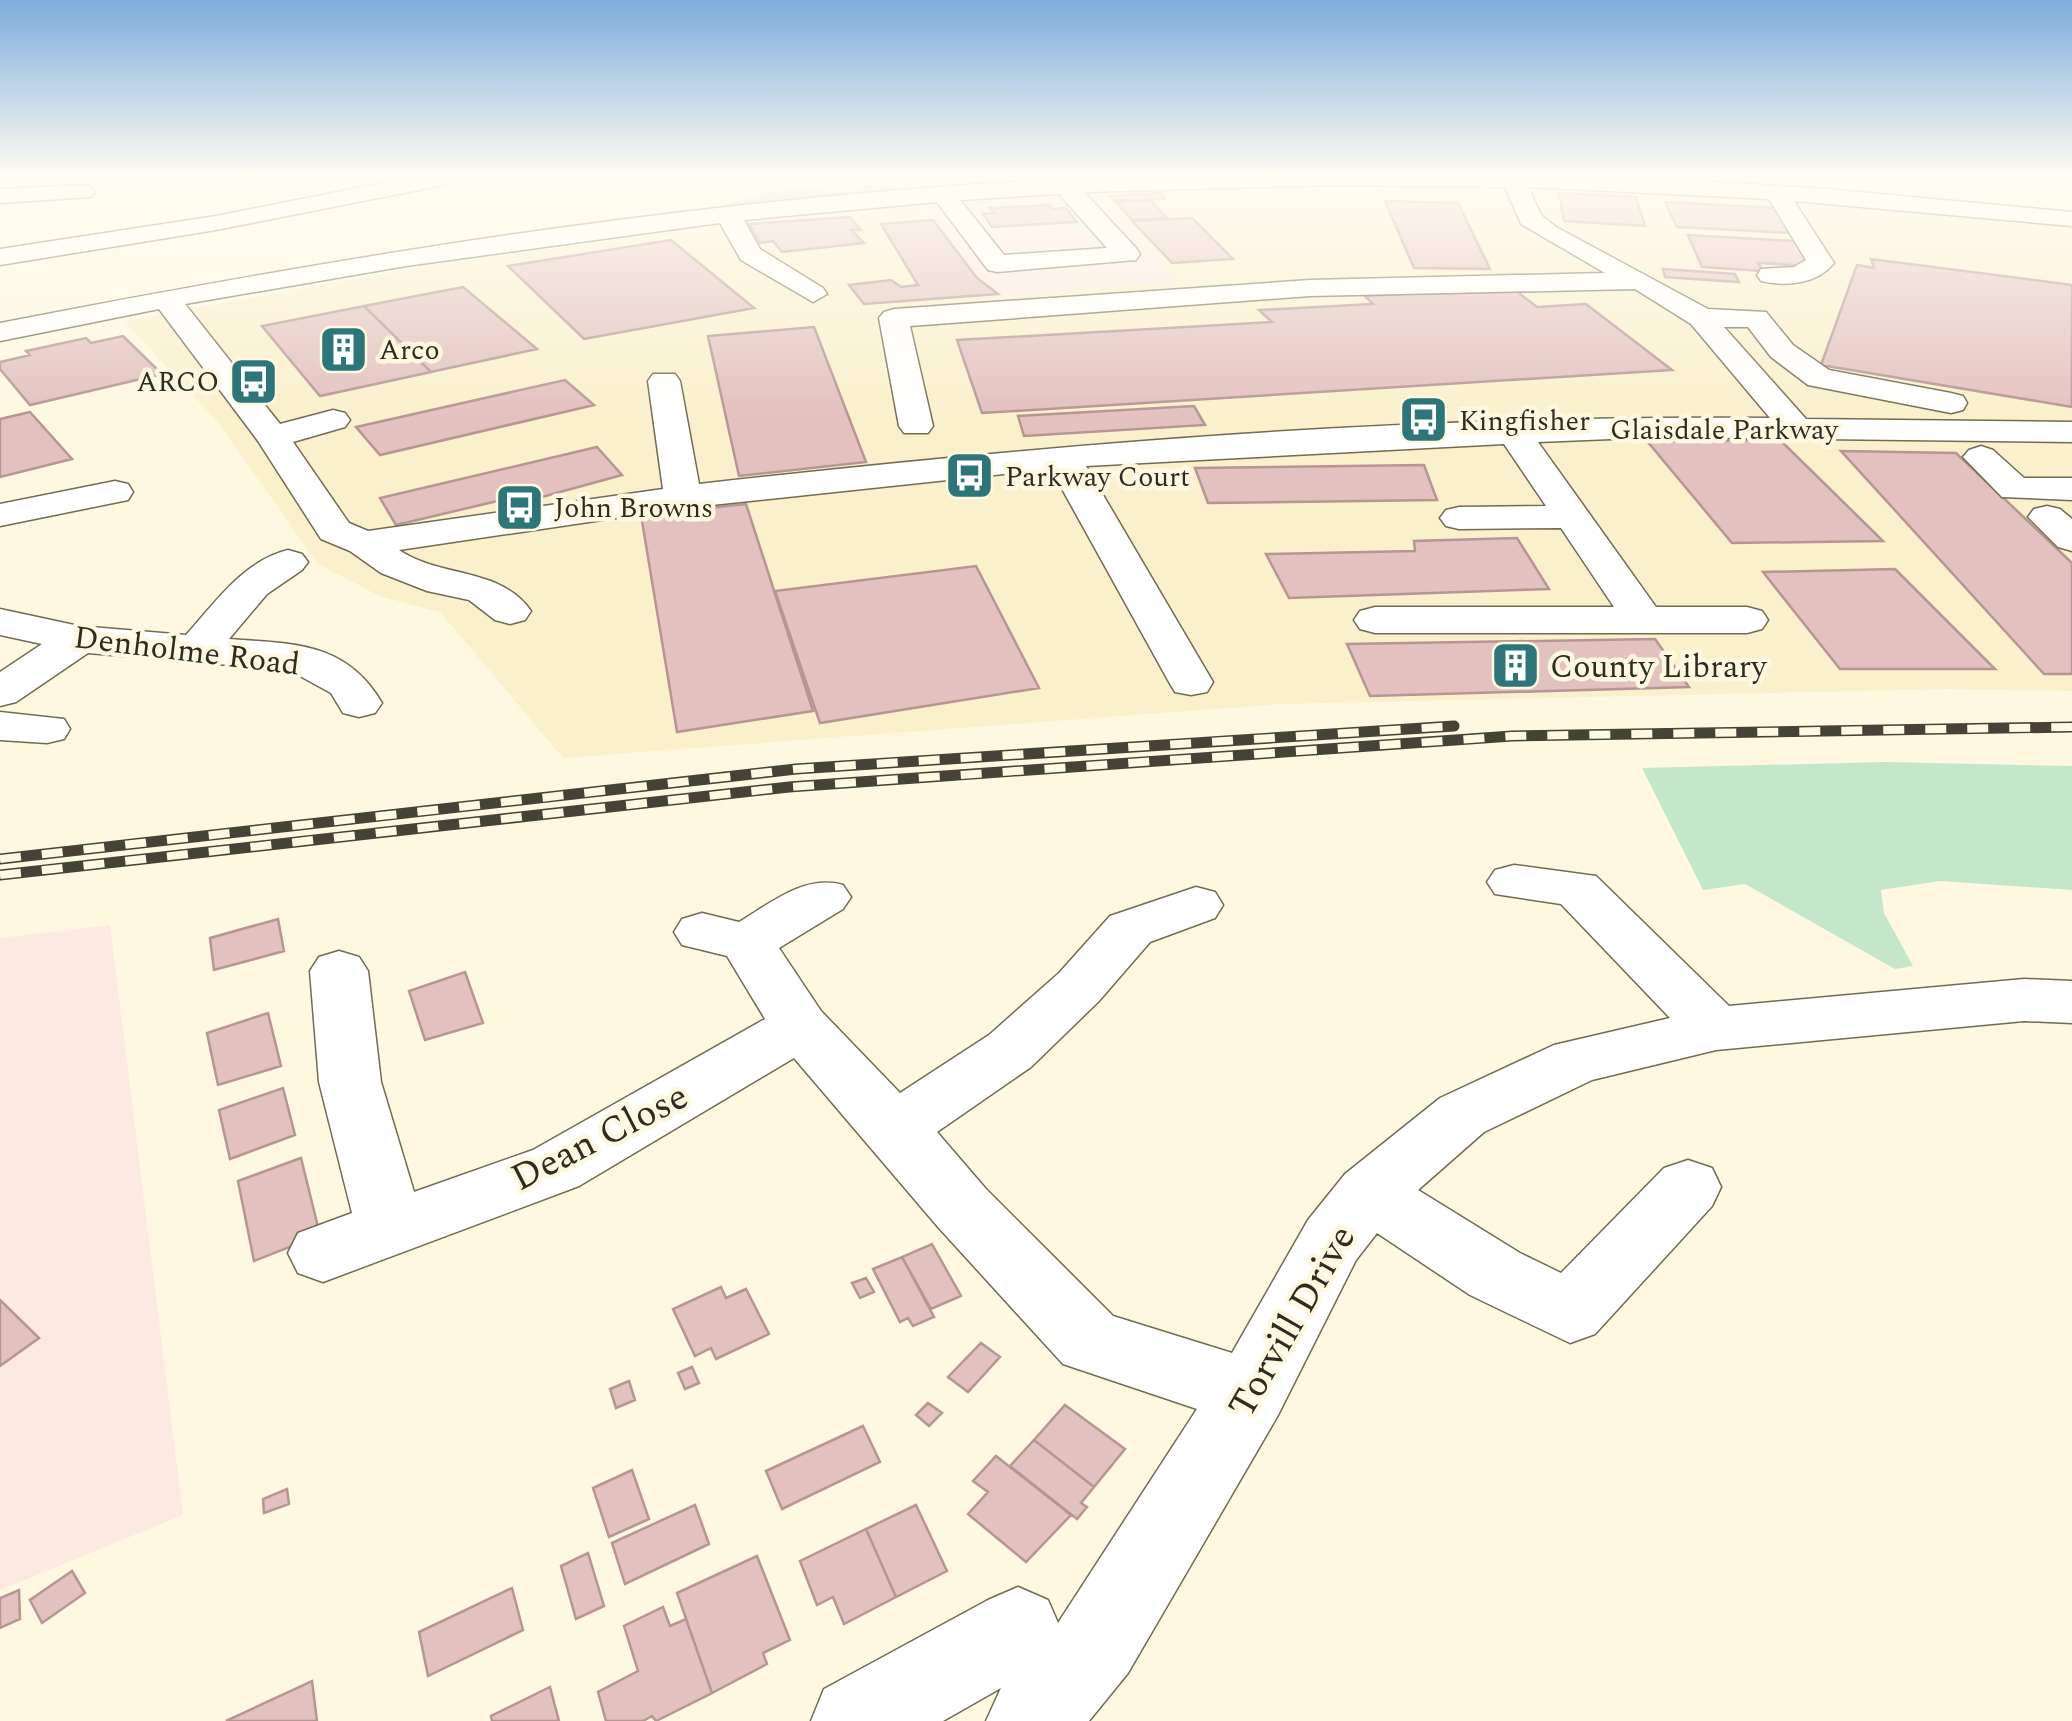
<svg xmlns="http://www.w3.org/2000/svg" width="2072" height="1721" font-family="Spectral,serif">
	<style>
		.commercial { fill: #fde8e2 }
		.built { fill: #faf0cc }
		.green { fill: #c4e7c9 }
		.building { fill: #e3c1bf; stroke: #b69593; stroke-width: 2.5 }
		.lines { fill: none; stroke-linecap: round; stroke-linejoin: round }
		.minor-casing { stroke: #726b52; stroke-width: 3 }
		.minor { fill: #fff; fill-rule: evenodd }
		.rail-casing { stroke: #454236; stroke-width: 11 }
		.rail { stroke: #fef8e0; stroke-width: 8; stroke-dasharray: 21; stroke-linecap: butt }
		.labels { text-anchor: middle; stroke-width: 9; stroke-linejoin: round; paint-order: stroke }
		.far-poi-label { font-size: 28px; fill: #2e2b20; stroke: #fef8e0; text-anchor: start }
		.far-street-label { font-size: 28px; fill: #2e2b20; stroke: #fef8e0 }
		.street-label { font-size: 32px; fill: #2e2b20; stroke: #fef8e0 }
		.poi-label { font-size: 32px; fill: #2e2b20; stroke: #fef8e0; text-anchor: start }
		.near-street-label { font-size: 38px; fill: #2e2b20; stroke: #fef8e0 }
	</style>
	<rect width="100%" height="100%" fill="#fef8e0"/>
	<path class="commercial" d="M1096,189L1180,281L998,298L972,283L919,204Z
		M110,925L183,1515L0,1590V938Z"/>
	<path class="built" d="M1289,184H1511L1762,197L2072,226V691L1946,689L1282,704L563,758L440,612L379,596L317,563L217,421L124,321L426,266L830,211L919,204L972,283L990,281L998,298L1179,281L1096,189Z"/>
	<path class="green" d="M842,184L898,187L904,192L726,208L723,205L769,192Z
		M1885,762L2072,766V890L1940,881L1881,890L1884,913L1913,966L1895,969L1745,884L1703,890L1642,768Z"/>
	<path class="building" d="M1161,193L1165,199L1115,201L1110,196Z
		M1559,193L1636,197L1645,226L1564,221Z
		M1150,200L1167,218L1132,220L1116,202Z
		M1385,201L1458,203L1490,269L1414,268Z
		M1665,202L1777,208L1794,233L1677,227Z
		M1049,205L1052,209L1066,208L1077,222L992,227L983,214L994,213L990,208Z
		M850,217L861,230H851L864,243L782,252L773,241L760,243L749,224Z
		M1192,218L1233,259L1172,263L1132,221Z
		M933,220L977,278L998,294L864,304L849,285L891,280L901,287L918,285L881,224Z
		M1688,235L1795,241L1811,266L1758,263L1763,271L1702,267Z
		M671,240L754,308L584,339L508,266Z
		M1871,259L2072,285V407L1821,365L1857,265L1874,268Z
		M1663,269L1735,274L1739,282L1665,277Z
		M463,287L537,349L431,372L364,306Z
		M1511,287L1537,307L1586,304L1672,370L982,413L957,340L1272,322L1259,310L1373,304L1365,296Z
		M364,306L431,372L320,396L262,326Z
		M814,327L866,462L739,476L708,336Z
		M123,336L162,374L30,405L0,369V362L30,355L26,351L86,338L91,343Z
		M565,380L594,405L380,455L356,427Z
		M1194,406L1205,425L1024,436L1018,416Z
		M30,412L72,459L0,477V419Z
		M1780,440L1883,541L1732,543L1647,441Z
		M597,447L622,475L509,506L506,499L396,525L380,498Z
		M1841,451L1956,453L2072,563V674H2044Z
		M1424,465L1437,500L1208,503L1195,468Z
		M746,504L813,711L677,732L641,515Z
		M1517,538L1549,589L1289,598L1266,554L1415,551L1414,541Z
		M976,566L1039,688L820,723L775,591Z
		M1895,569L1995,669H1840L1763,572Z
		M1655,639L1689,687L1370,696L1347,644Z
		M278,919L284,951L214,970L210,938Z
		M465,972L483,1023L425,1040L409,991Z
		M268,1013L281,1066L218,1085L207,1033Z
		M283,1088L295,1135L230,1159L219,1110Z
		M301,1158L320,1235L254,1261L238,1181Z
		M932,1244L961,1296L931,1309L902,1257Z
		M902,1257L934,1317L913,1326L908,1318L900,1322L873,1269Z
		M866,1278L874,1292L860,1298L852,1283Z
		M721,1287L726,1298L746,1289L769,1334L716,1359L711,1348L695,1356L673,1309Z
		M0,1300L39,1338L0,1366Z
		M981,1343L1000,1357L968,1392L948,1377Z
		M692,1367L699,1383L685,1389L678,1373Z
		M629,1381L635,1400L616,1408L610,1389Z
		M928,1403L942,1413L929,1426L916,1415Z
		M1065,1405L1125,1449L1094,1487L1034,1440Z
		M863,1426L880,1462L782,1509L766,1471Z
		M1034,1440L1094,1487L1081,1503L1087,1507L1077,1519L1010,1466Z
		M996,1456L1071,1515L1026,1562L968,1514L988,1492L973,1481Z
		M632,1470L649,1519L609,1537L593,1488Z
		M287,1489L289,1504L264,1513L263,1499Z
		M695,1505L709,1544L625,1584L612,1543Z
		M916,1505L947,1571L896,1597L866,1529Z
		M866,1529L896,1597L844,1624L833,1597L817,1605L800,1561Z
		M588,1553L604,1606L576,1619L561,1566Z
		M757,1556L790,1640L763,1653L767,1664L712,1693L677,1593Z
		M72,1571L85,1593L42,1623L30,1600Z
		M512,1588L523,1630L428,1676L419,1632Z
		M19,1590L20,1619L0,1628V1598Z
		M663,1607L670,1626L686,1619L712,1693L656,1721L652,1716L643,1721H606L598,1692L638,1671L624,1626Z
		M312,1681L317,1721H226Z
		M550,1687L559,1721H492L491,1716Z"/>
	<g class="lines">
		<defs>
			<path id="minor" d="M412,177H460L449,184L216,230L0,265V249L216,216Z
				M1107,177H1635L1827,189L2072,212V226L1794,201L1834,263C1817,284 1787,287 1761,281L1757,275L1761,269L1794,267L1806,260L1769,199L1528,187L1541,215L1556,227L1708,309L1766,312L1793,345L1829,370L1951,393L1963,396L1967,403L1963,410L1951,413L1808,385L1771,357L1748,327H1724L1806,419L2072,422V442L1660,437L1538,442L1656,607H1747L1762,611L1768,620L1762,629L1747,633H1375L1360,629L1354,620L1360,611L1375,607H1614L1561,528L1459,529L1446,526L1440,518L1446,510L1459,507L1546,506L1504,444L1086,466L1213,682L1207,692L1191,695L1175,692L1169,682L1051,469L683,508L399,550C440,578 501,567 531,611L525,620L510,624L495,620L469,600L427,591L381,573L350,551L321,539L258,441L159,309L0,341V323C365,252 735,192 1107,177ZM1335,185L1505,187L1521,224L1605,273L1310,280L894,309L884,312L879,318L899,426L904,433H928L933,426L910,326L1310,296L1635,289L1691,324L1770,418C1412,414 1054,444 699,484L680,381L675,374H653L648,381L663,489L368,531L349,523L293,442L345,427L350,420L345,413L333,410L280,424L185,304L406,266L720,223L741,260L813,302L827,294L823,288L760,249L744,220L937,202L988,270L997,272L1136,260L1140,254L1136,248L1084,192ZM1059,194L1107,248L1004,255L960,200Z
				M83,185L91,187L95,192L91,197L0,203V189Z
				M1981,446L1993,450L2024,478H2072V500L2002,497L1963,457L1969,450Z
				M115,481L128,484L133,492L128,500L0,526V504Z
				M2047,506L2060,509L2072,519V551L2058,547L2028,517L2034,509Z
				M288,550L302,554L308,562L302,570L267,594L229,639C292,644 346,641 382,703L375,713L359,717L343,713L331,693L289,670L88,653L16,702L0,706V672L42,644L0,635V609L79,626L186,635C215,603 243,561 288,550Z
				M0,712L64,719L70,729L64,739L47,743L0,740Z
				M1514,865L1596,876L1729,1006L2024,979L2072,981V1023L2024,1021L1716,1050L1592,1080L1484,1132L1418,1190L1520,1253L1561,1273L1664,1168L1688,1160L1712,1168L1721,1187L1712,1206L1595,1334L1570,1343L1470,1295L1377,1233L1356,1260L1277,1417L1128,1673L1089,1721H986L1001,1688L943,1721H811L824,1689L988,1600L1018,1587L1048,1600L1058,1623L1197,1409L1063,1364L938,1227L794,1058L579,1186L323,1282L298,1273L288,1253L298,1233L352,1213L319,1082L310,971L319,957L339,951L359,957L368,971L381,1082L414,1192L533,1150L765,1019L727,956L682,945L674,932L682,919L702,913L739,922C771,903 805,874 843,885L851,897L843,909L779,948L821,1011L900,1093L989,1035L1059,973L1110,916L1196,887L1215,892L1223,905L1215,918L1150,942L1099,1001L1031,1067L937,1132L986,1189L1113,1316L1232,1353L1308,1220L1345,1174L1440,1098L1554,1045L1670,1018L1561,904L1495,894L1487,882L1495,870Z"/>
		</defs>
		<use href="#minor" class="minor-casing"/>
		<use href="#minor" class="minor"/>
		<defs>
			<path id="rail" d="M0,859L796,769L1454,726
				M0,875L789,787L1512,736L2072,727"/>
		</defs>
		<use href="#rail" class="rail-casing"/>
		<use href="#rail" class="rail"/>
	</g>
	<linearGradient id="sky" x2="0" y2="1"><stop stop-color="#7eacdd"/><stop offset="0.42" stop-color="#fffcf1"/><stop offset="1" stop-color="#fffcf1" stop-opacity="0"/></linearGradient>
	<rect width="2072" height="418" fill="url(#sky)"/>
	<defs>
		<symbol id="building-square" viewBox="-11 -11 22 22"><rect x="-9" y="-9" width="18" height="18" rx="4" fill="#2c7679" stroke="#fef8e0"/><path d="M-4-6H4V6H1V3H-1V6H-4ZM-2.5-4.3h1.7v1.8h-1.7ZM.8-4.3h1.7v1.8H.8ZM-2.5-1h1.7V.8h-1.7ZM.8-1h1.7V.8H.8Z" fill="#fff"/></symbol>
		<symbol id="bus-square" viewBox="-11 -11 22 22"><rect x="-9" y="-9" width="18" height="18" rx="4" fill="#2c7679" stroke="#fef8e0"/><path d="M-5-6H5V4H4V6H2V4H-2V6H-4V4H-5ZM-3.5-4V0h7V-4ZM-3.5 1.2v1.5H-2V1.2ZM2 1.2v1.5H3.5V1.2Z" fill="#fff"/></symbol>
	</defs>
	<g fill-rule="evenodd">
		<use href="#building-square" x="316" y="322" width="55" height="55"/>
		<use href="#bus-square" x="226" y="354" width="55" height="55"/>
		<use href="#bus-square" x="1396" y="392" width="55" height="55"/>
		<use href="#bus-square" x="942" y="448" width="55" height="55"/>
		<use href="#bus-square" x="492" y="480" width="55" height="55"/>
		<use href="#building-square" x="1488" y="638" width="55" height="55"/>
	</g>
	<g class="labels">
		<g class="far-poi-label">
			<text x="379" y="359">Arco</text>
			<text x="219" y="391" text-anchor="end">ARCO</text>
			<text x="1459" y="430">Kingfisher</text>
			<text x="1005" y="486">Parkway Court</text>
			<text x="554" y="517">John Browns</text>
		</g>
		<g class="far-street-label">
			<text x="1724" y="439">Glaisdale Parkway</text>
		</g>
		<g class="street-label">
			<text transform="translate(187 650) rotate(7)" y="11">Denholme Road</text>
		</g>
		<g class="poi-label">
			<text x="1550" y="677">County Library</text>
		</g>
		<g class="near-street-label">
			<text transform="translate(599 1136) rotate(-27)" y="13">Dean Close</text>
			<text transform="translate(1291 1321) rotate(-60)" y="13">Torvill Drive</text>
		</g>
	</g>
</svg>
